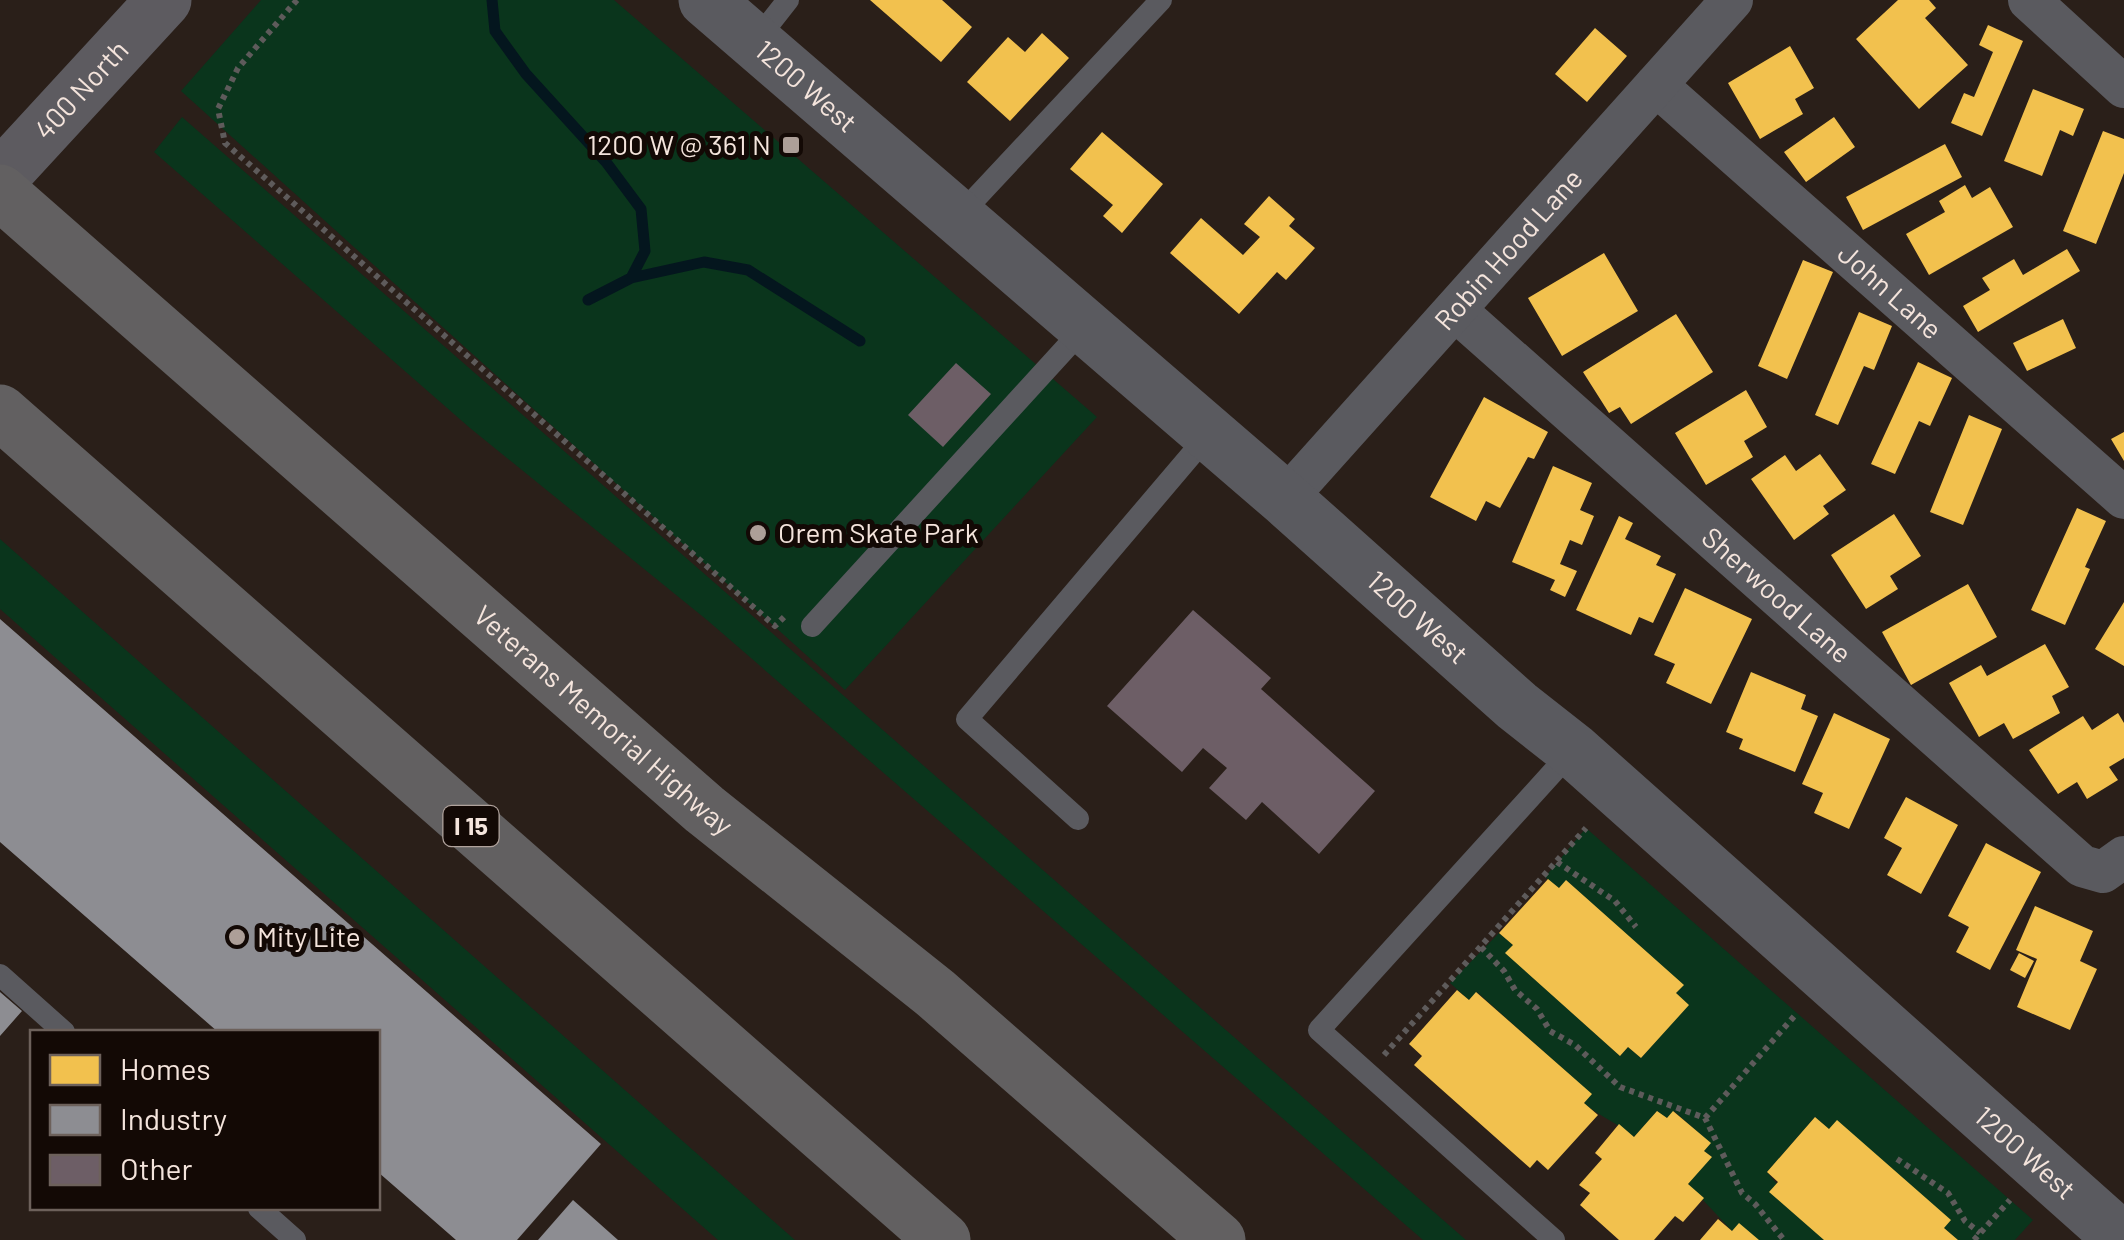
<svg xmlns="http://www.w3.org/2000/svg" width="2124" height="1240" font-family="Barlow,sans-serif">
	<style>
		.green { fill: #0a351c }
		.homes { fill: #f2c14e }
		.industry { fill: #8d8d92 }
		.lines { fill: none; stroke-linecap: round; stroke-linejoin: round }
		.stream { stroke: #04161e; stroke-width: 11 }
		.building { fill: #6d5e66 }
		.path { stroke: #5e5b5b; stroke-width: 6; stroke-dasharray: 5 5; stroke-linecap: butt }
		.service { stroke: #5a5a5f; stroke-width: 22 }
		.minor { stroke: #5a5a5f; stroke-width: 42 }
		.tertiary { stroke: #5a5a5f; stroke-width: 55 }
		.secondary { stroke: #5d5b60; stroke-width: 55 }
		.motorway { stroke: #626061; stroke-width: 55 }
		.poi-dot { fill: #ad9f98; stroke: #130905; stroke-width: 4 }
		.labels { text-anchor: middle; stroke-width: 10; stroke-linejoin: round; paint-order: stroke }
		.shield { fill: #130905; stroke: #b0a29c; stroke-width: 2.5 }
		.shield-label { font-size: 25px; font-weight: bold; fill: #f4e4dc }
		.street-label { font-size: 28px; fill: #f4e4dc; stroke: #130905 }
		.poi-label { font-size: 28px; fill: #f4e4dc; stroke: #130905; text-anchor: start }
	</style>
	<rect width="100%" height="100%" fill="#2a1f19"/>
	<path class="green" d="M261,0H614L1097,417L845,690L181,91Z
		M182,117L1466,1240H1423L707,620L470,428L154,152Z
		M0,539L795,1240H718L0,609Z
		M1586,828L2033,1220L2015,1240H1958L1815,1117L1767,1172L1824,1240H1759L1732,1231L1688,1184L1711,1156L1704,1151L1710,1143L1674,1111L1667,1118L1657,1111L1634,1137C1618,1123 1600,1117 1584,1103L1591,1094L1477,992L1469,1000L1450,983L1499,933L1513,945L1506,953L1620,1056L1628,1047L1641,1058L1688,1005L1676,993L1683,985L1567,881L1559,888L1545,877Z"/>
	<path class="homes" d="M870,0H942L972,27L941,62Z
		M1898,0H1929L1936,8L1925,18L1968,65L1919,109L1856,39Z
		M1988,25L2023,41L1982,136L1951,123L1964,93L1974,97L1993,52L1979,45Z
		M1595,28L1627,56L1587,102L1555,74Z
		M1042,33L1069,58L1010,121L967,82L1008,37L1025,52Z
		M1790,46L1814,88L1795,99L1803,114L1760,139L1728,83Z
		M2033,89L2084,109L2073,136L2060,130L2042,176L2004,161Z
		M1834,117L1855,147L1806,182L1784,152Z
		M2103,131L2124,139V173L2096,244L2063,231Z
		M1102,132L1163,184L1122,233L1103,216L1113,205L1070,169Z
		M1945,144L1962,177L1863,230L1846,197Z
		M1965,185L1972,198L1990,187L2013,227L1929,275L1906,234L1945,212L1939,201Z
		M1269,196L1295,219L1289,226L1315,248L1286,280L1277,272L1239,314L1170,253L1201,218L1243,255L1260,237L1244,224Z
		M2067,249L2080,271L1978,332L1963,306L1990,290L1982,278L2014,259L2023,275Z
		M1604,253L1638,311L1562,356L1528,298Z
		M1803,260L1833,272L1787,379L1758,366Z
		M1859,312L1892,326L1874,370L1864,366L1838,425L1815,415Z
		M1676,314L1713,372L1631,424L1620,407L1609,413L1583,372Z
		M2063,319L2076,348L2027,371L2013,343Z
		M1918,362L1952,378L1930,426L1919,421L1895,474L1871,464Z
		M1746,390L1767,427L1744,441L1753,457L1706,485L1675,433Z
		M1484,397L1548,432L1534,459L1528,457L1500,508L1486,501L1476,521L1430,497Z
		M1969,415L2002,429L1963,525L1930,512Z
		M2124,432V461L2111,439Z
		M1820,454L1846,490L1823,506L1829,514L1794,540L1751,479L1785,455L1796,471Z
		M1553,466L1592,483L1580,510L1594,516L1582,545L1570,540L1560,564L1577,571L1565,597L1550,590L1555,580L1512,562Z
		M2077,508L2106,521L2085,567L2090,569L2065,625L2031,610Z
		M1894,514L1921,556L1890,576L1898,589L1866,609L1831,555Z
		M1619,516L1633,523L1625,539L1661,556L1656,565L1676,574L1653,623L1639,617L1631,635L1576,610Z
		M1968,584L1997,637L1911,685L1882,632Z
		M1685,588L1752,619L1711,704L1666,683L1675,664L1654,655Z
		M2124,602V666L2095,649Z
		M2045,644L2069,687L2052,696L2060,713L2013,739L2004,723L1979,737L1949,683L1981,665L1987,676Z
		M1751,672L1806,695L1801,709L1818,716L1795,772L1739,749L1743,739L1726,732Z
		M1834,713L1890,739L1849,829L1814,813L1823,793L1802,784Z
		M2118,713L2124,723V758L2109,767L2118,780L2087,799L2077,782L2058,794L2029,750L2083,716L2092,730Z
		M1906,797L1958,825L1921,894L1887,875L1902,848L1884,838Z
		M1986,843L2041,872L1990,970L1956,952L1969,927L1948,916Z
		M1548,879L1559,888L1566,880L1684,985L1676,993L1689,1005L1641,1058L1628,1047L1620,1056L1505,953L1513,945L1499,933Z
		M2035,906L2093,931L2080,961L2097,969L2070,1030L2017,1007L2037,959L2016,950Z
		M2019,953L2034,961L2025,978L2010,970Z
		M1457,990L1469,1000L1476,992L1592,1094L1584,1103L1598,1115L1548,1170L1537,1160L1530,1168L1414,1065L1422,1056L1409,1044Z
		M1657,1111L1667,1118L1673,1111L1711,1143L1704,1151L1712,1157L1688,1184L1704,1198L1683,1222L1675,1216L1654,1240H1619L1580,1205L1590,1193L1579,1185L1602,1159L1595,1153L1619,1124L1634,1137Z
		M1815,1117L1829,1129L1837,1120L1951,1220L1944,1228L1958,1240H1824L1769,1192L1778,1182L1767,1172Z
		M1718,1219L1732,1231L1739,1223L1759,1240H1700Z"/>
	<path class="industry" d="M0,619L601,1144L517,1240H456L378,1172V1032H218L0,842Z
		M0,992L22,1011L0,1036Z
		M573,1200L618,1240H538Z"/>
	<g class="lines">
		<path class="stream" d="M492,0L495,31L526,74L606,162L641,209L645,251L631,278L588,300
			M631,278L704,262L748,270L860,341"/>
	</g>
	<path class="building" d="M956,363L991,394L943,447L908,415Z
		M1193,610L1271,678L1261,689L1375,791L1319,854L1262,802L1246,820L1209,788L1227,768L1203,748L1182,772L1107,706Z"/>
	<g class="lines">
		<path class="path" d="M297,0L238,68L218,109L225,143L775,626L784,617
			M1557,862L1615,901L1636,927
			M1481,947L1504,971L1515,990L1537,1009L1550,1031L1575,1045L1620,1087L1705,1118L1742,1193L1755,1204L1784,1240
			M1384,1055L1586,828
			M1705,1118L1797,1013
			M1897,1159L1948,1193L1965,1221L1980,1233
			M1974,1240L2010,1200"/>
		<path class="service" d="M755,42L788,0
			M958,217L1161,0
			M812,626L1085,327
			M1078,819L967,719L1209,434
			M0,975L64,1032
			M259,1208L295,1240
			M1554,1240L1319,1030L1573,750"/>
		<g class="minor">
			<path d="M2029,0L2124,87"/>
			<path id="s1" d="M1656,85L2124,498"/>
			<path id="s2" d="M1455,310L2082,866L2103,872L2124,857"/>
			<path id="s3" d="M1285,499L1732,0"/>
		</g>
		<path class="tertiary" id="s4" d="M706,0L1285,499L1517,706L1573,750L2123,1240"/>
		<path class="secondary" id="s5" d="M0,178L164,0"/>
		<g class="motorway">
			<path id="s6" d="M0,192L704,809L935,993L1218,1240"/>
			<path d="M0,412L943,1240"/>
		</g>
	</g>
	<g class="poi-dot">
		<rect x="781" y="135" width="20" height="20" rx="5"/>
		<circle cx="758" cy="533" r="10"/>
		<circle cx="237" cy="937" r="10"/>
	</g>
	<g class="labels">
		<rect class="shield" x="443.5" y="806" width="55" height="40" rx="8"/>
		<g class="shield-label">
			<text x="471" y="835">I 15</text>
		</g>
		<g class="street-label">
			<text dy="10" stroke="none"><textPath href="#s4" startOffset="132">1200 West</textPath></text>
			<text dy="10" stroke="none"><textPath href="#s5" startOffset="120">400 North</textPath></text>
			<text dy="10" stroke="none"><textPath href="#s3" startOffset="335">Robin Hood Lane</textPath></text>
			<text dy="10" stroke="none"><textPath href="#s1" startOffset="312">John Lane</textPath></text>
			<text dy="10" stroke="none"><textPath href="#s2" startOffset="430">Sherwood Lane</textPath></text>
			<text dy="10" stroke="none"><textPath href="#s4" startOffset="942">1200 West</textPath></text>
			<text dy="10" stroke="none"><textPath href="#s6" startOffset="802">Veterans Memorial Highway</textPath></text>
			<text dy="10" stroke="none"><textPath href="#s4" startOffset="1752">1200 West</textPath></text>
		</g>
		<g class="poi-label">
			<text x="771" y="155" text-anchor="end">1200 W @ 361 N</text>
			<text x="778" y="543">Orem Skate Park</text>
			<text x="257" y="947">Mity Lite</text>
		</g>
	</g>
	<rect x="30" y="1030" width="350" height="180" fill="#130905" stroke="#6d615b" stroke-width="2.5"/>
	<rect x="50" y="1055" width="50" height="30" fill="#f2c14e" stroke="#6d615b" stroke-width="2.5"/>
	<text x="120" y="1080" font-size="30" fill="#f4e4dc">Homes</text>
	<rect x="50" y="1105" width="50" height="30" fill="#8d8d92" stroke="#6d615b" stroke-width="2.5"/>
	<text x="120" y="1130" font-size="30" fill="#f4e4dc">Industry</text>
	<rect x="50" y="1155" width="50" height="30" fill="#6d5e66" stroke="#6d615b" stroke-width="2.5"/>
	<text x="120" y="1180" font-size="30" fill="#f4e4dc">Other</text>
</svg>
